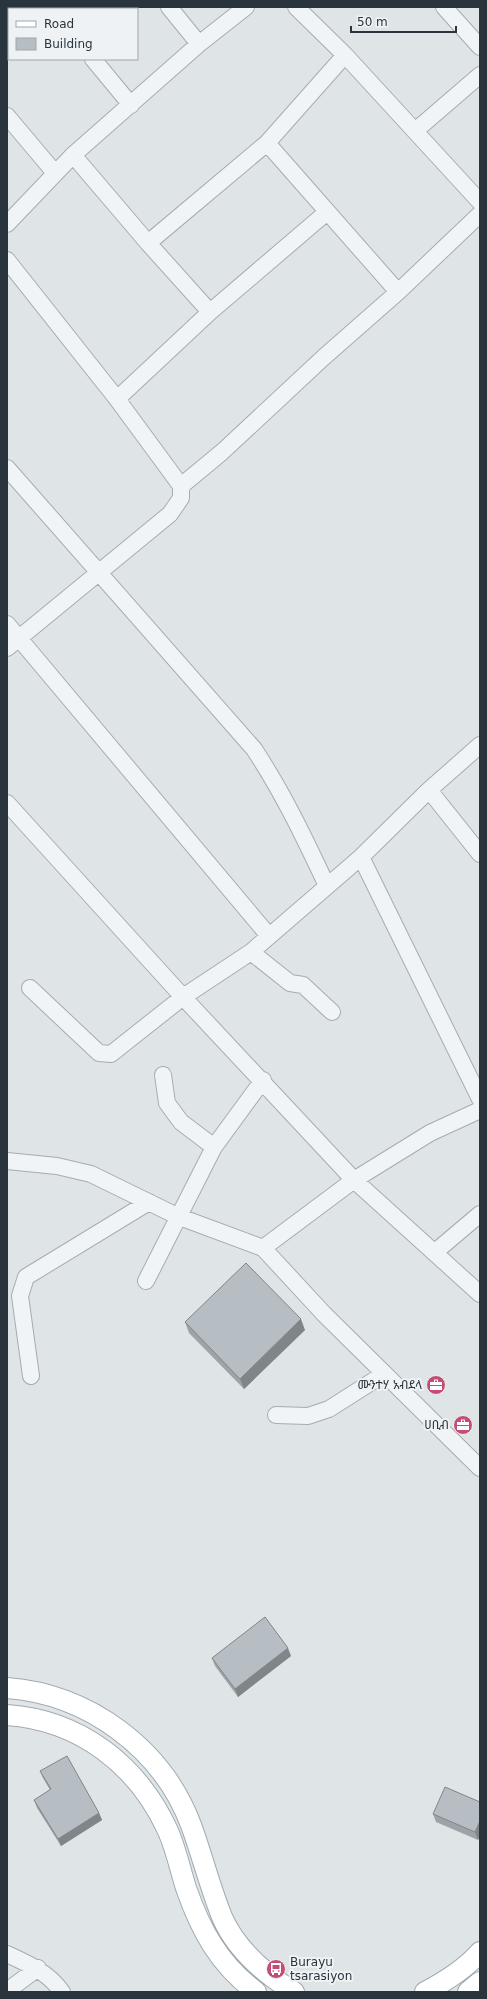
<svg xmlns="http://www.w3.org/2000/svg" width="487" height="1999" font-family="'DejaVu Sans','Noto Sans Ethiopic',sans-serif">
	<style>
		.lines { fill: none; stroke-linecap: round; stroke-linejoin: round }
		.minor-casing { stroke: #a5acb1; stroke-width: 18 }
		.major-casing { stroke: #9faab2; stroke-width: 22 }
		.minor { stroke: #f1f4f6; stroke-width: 16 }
		.major { stroke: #fff; stroke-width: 20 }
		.wall { fill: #9da3a8 }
		.shaded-wall { fill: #808588 }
		.building { fill: #b7bec3; stroke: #808588 }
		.labels { text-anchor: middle; stroke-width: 4; stroke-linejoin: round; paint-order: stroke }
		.poi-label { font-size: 12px; fill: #29343d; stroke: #eef2f5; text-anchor: end }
	</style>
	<rect width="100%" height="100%" fill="#dfe4e7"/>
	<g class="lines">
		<defs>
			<path id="minor" d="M49,7L51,9
				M169,7L199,44
				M296,7L345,55L480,202
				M444,7L480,47
				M93,59L131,105
				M7,116L55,173
				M415,131L480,75
				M267,143L345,55
				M73,155L148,243L210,312L327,212
				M7,224L73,155L199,44L246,7
				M148,243L267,143L398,292
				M7,260L117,399L181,486V498L170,514L7,648
				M117,399L210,312
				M7,468L254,749C283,793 305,839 327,886
				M181,486L222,452L324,357L398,292L480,214
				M7,624L269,936
				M429,790L480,854
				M7,803L183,997L354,1180L480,1294
				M361,857L480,1099
				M251,952L290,983L303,985L332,1012
				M30,988L99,1053L111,1054L183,997L251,952L361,857L429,790L480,745
				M163,1075L167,1103L181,1122L214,1147
				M480,1110L430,1133L354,1180L263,1248L324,1314L480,1468
				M7,1161L57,1166L91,1174L177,1216L263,1248
				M435,1252L480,1214
				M146,1281L214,1147L263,1080
				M31,1376L20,1296L26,1277L149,1202
				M276,1415L308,1416L329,1409L384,1374
				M7,1954C28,1964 48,1972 62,1992
				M7,1991L38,1968"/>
			<path id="major" d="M7,1688C88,1694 162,1748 191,1825C202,1855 210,1887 222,1917C236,1949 265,1974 294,1992
				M7,1715C80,1720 138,1765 168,1831C176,1849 180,1869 186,1888C201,1931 219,1964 256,1992
				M425,1992C446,1981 465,1969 480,1952
				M468,1992L480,1982"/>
		</defs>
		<use href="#minor" class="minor-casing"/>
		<use href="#major" class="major-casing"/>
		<use href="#minor" class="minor"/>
		<use href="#major" class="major"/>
	</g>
	<path class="wall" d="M185,1322L305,1330L244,1389L189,1333Z
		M291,1656L238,1697L215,1666L212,1658Z
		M40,1771L99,1813L102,1820L61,1846L37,1808L34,1800L50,1790L43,1778Z
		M480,1802V1836L478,1840L436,1822L433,1814Z"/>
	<path class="shaded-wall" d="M301,1319L305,1330L244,1389L240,1379Z
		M288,1648L291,1656L238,1697L235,1689Z
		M99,1813L102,1820L61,1846L58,1839Z
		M480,1821V1836L478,1840L475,1832Z"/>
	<path class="building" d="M246,1263L301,1319L240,1379L185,1322Z
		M265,1617L288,1648L235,1689L212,1658Z
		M67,1756L99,1813L58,1839L34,1800L51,1789L40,1771Z
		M445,1787L480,1802V1821L475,1832L433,1814Z"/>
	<defs>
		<symbol id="office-disc" viewBox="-11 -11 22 22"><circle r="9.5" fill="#c34d74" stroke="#eef2f5"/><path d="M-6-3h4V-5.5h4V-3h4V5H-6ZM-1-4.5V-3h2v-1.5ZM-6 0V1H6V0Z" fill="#fff"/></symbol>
		<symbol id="bus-disc" viewBox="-11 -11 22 22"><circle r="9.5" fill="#c34d74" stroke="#eef2f5"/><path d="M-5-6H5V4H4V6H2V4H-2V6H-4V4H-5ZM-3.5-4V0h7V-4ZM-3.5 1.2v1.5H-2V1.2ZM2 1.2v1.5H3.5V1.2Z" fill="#fff"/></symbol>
	</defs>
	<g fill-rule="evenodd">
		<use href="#office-disc" x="425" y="1374" width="22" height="22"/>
		<use href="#office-disc" x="452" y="1414" width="22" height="22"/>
		<use href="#bus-disc" x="265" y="1958" width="22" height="22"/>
	</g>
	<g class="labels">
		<g class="poi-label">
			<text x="422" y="1389">ሙንተሃ አብደላ</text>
			<text x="449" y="1429">ሀቢብ</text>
			<text x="290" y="1966" text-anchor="start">Burayu<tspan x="290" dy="14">tsarasiyon</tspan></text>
		</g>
	</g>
	<rect width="487" height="1999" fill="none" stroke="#29343d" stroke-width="16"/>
	<rect x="8" y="8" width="130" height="52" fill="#eef2f5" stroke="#9fa6ab"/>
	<rect x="16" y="21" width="20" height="6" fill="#ffffff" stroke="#9fa6ab"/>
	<text x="44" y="28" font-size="12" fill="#29343d">Road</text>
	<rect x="16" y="38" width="20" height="12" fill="#b7bec3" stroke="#9fa6ab"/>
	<text x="44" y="48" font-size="12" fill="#29343d">Building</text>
	<path d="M351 26v6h105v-6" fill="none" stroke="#29343d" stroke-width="2"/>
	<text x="357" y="26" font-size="12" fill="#29343d" stroke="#eef2f5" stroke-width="3" paint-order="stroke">50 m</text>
</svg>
